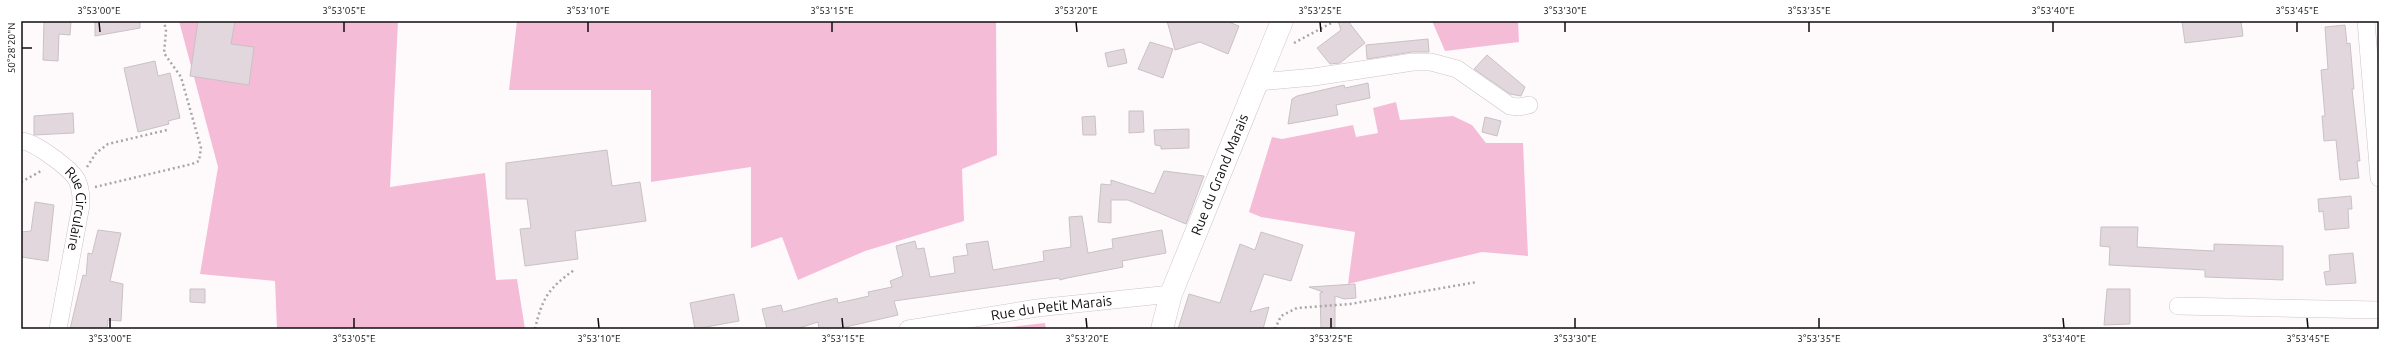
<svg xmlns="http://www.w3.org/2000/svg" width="2400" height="350" font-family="Ubuntu,sans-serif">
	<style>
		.green { fill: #f5bcd7 }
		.building { fill: #e1d7dc; stroke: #cac1c5 }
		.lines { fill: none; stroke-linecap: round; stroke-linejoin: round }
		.street-casing { stroke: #cdc4c8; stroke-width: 18 }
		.secondary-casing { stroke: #cdc4c8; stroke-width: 23 }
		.path { stroke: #a9a5a7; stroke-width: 2.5; stroke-dasharray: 2 3; stroke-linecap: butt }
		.street { stroke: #fff; stroke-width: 17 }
		.secondary { stroke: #fff; stroke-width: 22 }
		.ticks { fill: none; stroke: #110d0f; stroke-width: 1.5 }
		.labels { text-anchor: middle; stroke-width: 3; stroke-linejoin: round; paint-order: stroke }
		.street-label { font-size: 14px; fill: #110d0f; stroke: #fff }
		.neatline { fill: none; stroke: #110d0f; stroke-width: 1.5 }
		.ticks-label { font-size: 10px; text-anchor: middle; fill: #110d0f }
	</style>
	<rect width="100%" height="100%" fill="#fefafc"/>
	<path class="green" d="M179,21H398L390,187L485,173L496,280L517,279L525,329H277L275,281L200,274L218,167Z
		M517,21H996L997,155L962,169L964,221L865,251L798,280L782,237L751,248V167L651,182V90H509Z
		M1432,21H1518L1519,42L1445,51Z
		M1396,102L1400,120L1453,116L1472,125L1486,143H1523L1528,256L1482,252L1348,284L1355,232L1261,217L1249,212L1272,137L1282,139L1353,125L1356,137L1378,133L1373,108Z
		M1045,323L1046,329L1002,328Z"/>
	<path class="building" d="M44,21H71L70,35L59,34L58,61L43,60Z
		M95,21H140V28L95,36Z
		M198,21H235L231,44L254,47L249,85L190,76Z
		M1167,21H1226L1239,26L1228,54L1200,42L1175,50Z
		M1338,21H1348L1365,43L1340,63L1330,64L1317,48L1341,30Z
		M2182,21H2241L2243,36L2185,43Z
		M2345,25L2347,44L2350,43L2354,89H2352L2360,161H2357L2359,178L2340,180L2336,140L2324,141L2322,116H2325L2321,70L2328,69L2325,27Z
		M1428,39L1429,52H1412L1367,59L1366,45Z
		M1150,42L1173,49L1163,78L1138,69Z
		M1124,49L1127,63L1108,67L1105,53Z
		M1487,55L1525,87L1521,96L1510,94L1474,69Z
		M155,61L158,76L170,73L180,118L168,121L169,124L138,132L124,68Z
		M1368,83L1370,98L1336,105L1338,115L1288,124L1292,99L1297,96L1344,85L1345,88Z
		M1129,111H1143L1144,132L1129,133Z
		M73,113L74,133L34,135V116Z
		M1095,116L1096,135H1083L1082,117Z
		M1485,117L1501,121L1497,136L1482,132Z
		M1189,129V148L1161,149V146L1155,145L1154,130Z
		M607,150L612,186L640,182L646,221L575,231L578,259L525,266L520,229L531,228L527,199H506V163Z
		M1164,171L1204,176L1186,224L1128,200H1111V223L1098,222L1101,184L1111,185V180L1154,194Z
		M2351,196L2352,209H2348L2349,228L2325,230L2323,211L2319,212L2318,199Z
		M35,202L54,205L48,261L21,257V232L31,231Z
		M1082,216L1088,253L1113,248L1112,239L1162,230L1166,253L1122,261L1123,267L1067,278L1060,280L1059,278L894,301L898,315L837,329H819L818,322L796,329H767L762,309L781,305L783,312L837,298L838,303L869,296L868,292L892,287L890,281L903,276L896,246L915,241L917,249L924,248L930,277L955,273L953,257L968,255L966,244L988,241L993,270L1044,261L1043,251L1071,247L1069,217Z
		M2101,227H2138L2137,247L2214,251V244L2283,246V280L2205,277V270L2109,265L2110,247L2100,246Z
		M98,230L121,233L110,281L123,284L121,321L108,320L107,329H70L83,275L86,276L88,253L92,254Z
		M1261,232L1303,245L1291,281L1264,274L1250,312L1269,307L1263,329H1178L1189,294L1220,303L1240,244L1255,250Z
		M2353,253L2356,283L2326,285L2324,272L2330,271L2329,255Z
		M1355,284L1356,298L1344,299L1335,296V329H1321L1320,293L1323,292L1309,287Z
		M190,289H205V303L190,302Z
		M2107,289H2130V324L2104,325Z
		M734,294L739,321L695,329L690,303Z"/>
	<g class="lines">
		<defs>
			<g id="street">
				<path d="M2366,21L2379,178"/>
				<path d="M1258,82L1314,77L1413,62H1431L1457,69L1510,106L1519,107L1529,105"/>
				<path id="s1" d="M21,141C34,141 71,169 77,180C81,189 81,196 81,205L58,329"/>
				<path d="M2178,306L2379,310"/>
				<path id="s2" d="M908,329L1037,308L1171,294"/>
			</g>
			<g id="secondary">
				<path id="s3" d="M1162,329L1171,294L1282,21"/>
			</g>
		</defs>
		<use href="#street" class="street-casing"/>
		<use href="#secondary" class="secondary-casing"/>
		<path class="path" d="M1294,43L1335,21
			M87,167L96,153L108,144L167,130
			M21,182L43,170
			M95,187L192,164L199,161L201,148L181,77L164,53L166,31L164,21
			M535,329C542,298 549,288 574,270
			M1275,329L1281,316L1297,308L1350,304L1477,282"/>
		<use href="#street" class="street"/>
		<use href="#secondary" class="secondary"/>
	</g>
	<path class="ticks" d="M99,22L100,32M344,22V32M588,22V32M832,22V32M1076,22L1077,32M1320,22L1321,32M1565,22V32M1809,22V32M2053,22V32M2297,22V32M22,48H32M110,318V328M354,318V328M598,318L599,328M842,318L843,328M1086,318L1087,328M1331,318V328M1575,318V328M1819,318V328M2063,318L2064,328M2307,318L2308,328"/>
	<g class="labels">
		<g class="street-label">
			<text dy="5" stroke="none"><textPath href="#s3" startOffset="165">Rue du Grand Marais</textPath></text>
			<text dy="5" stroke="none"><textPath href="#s1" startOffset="98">Rue Circulaire</textPath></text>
			<text dy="5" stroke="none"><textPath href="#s2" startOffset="145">Rue du Petit Marais</textPath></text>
		</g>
	</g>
	<rect width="2400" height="350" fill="none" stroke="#ffffff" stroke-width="44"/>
	<rect x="22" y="22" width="2356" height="306" class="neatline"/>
	<g class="ticks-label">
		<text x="99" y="14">3°53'00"E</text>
		<text x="344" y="14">3°53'05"E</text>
		<text x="588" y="14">3°53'10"E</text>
		<text x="832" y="14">3°53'15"E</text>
		<text x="1076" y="14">3°53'20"E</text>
		<text x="1320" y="14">3°53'25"E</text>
		<text x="1565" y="14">3°53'30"E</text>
		<text x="1809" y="14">3°53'35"E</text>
		<text x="2053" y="14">3°53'40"E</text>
		<text x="2297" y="14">3°53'45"E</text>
		<text transform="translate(11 48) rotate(-90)" y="4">50°28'20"N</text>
		<text x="110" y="342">3°53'00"E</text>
		<text x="354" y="342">3°53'05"E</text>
		<text x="599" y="342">3°53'10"E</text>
		<text x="843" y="342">3°53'15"E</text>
		<text x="1087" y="342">3°53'20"E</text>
		<text x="1331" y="342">3°53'25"E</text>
		<text x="1575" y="342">3°53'30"E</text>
		<text x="1819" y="342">3°53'35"E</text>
		<text x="2064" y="342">3°53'40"E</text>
		<text x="2308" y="342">3°53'45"E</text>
	</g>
</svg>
